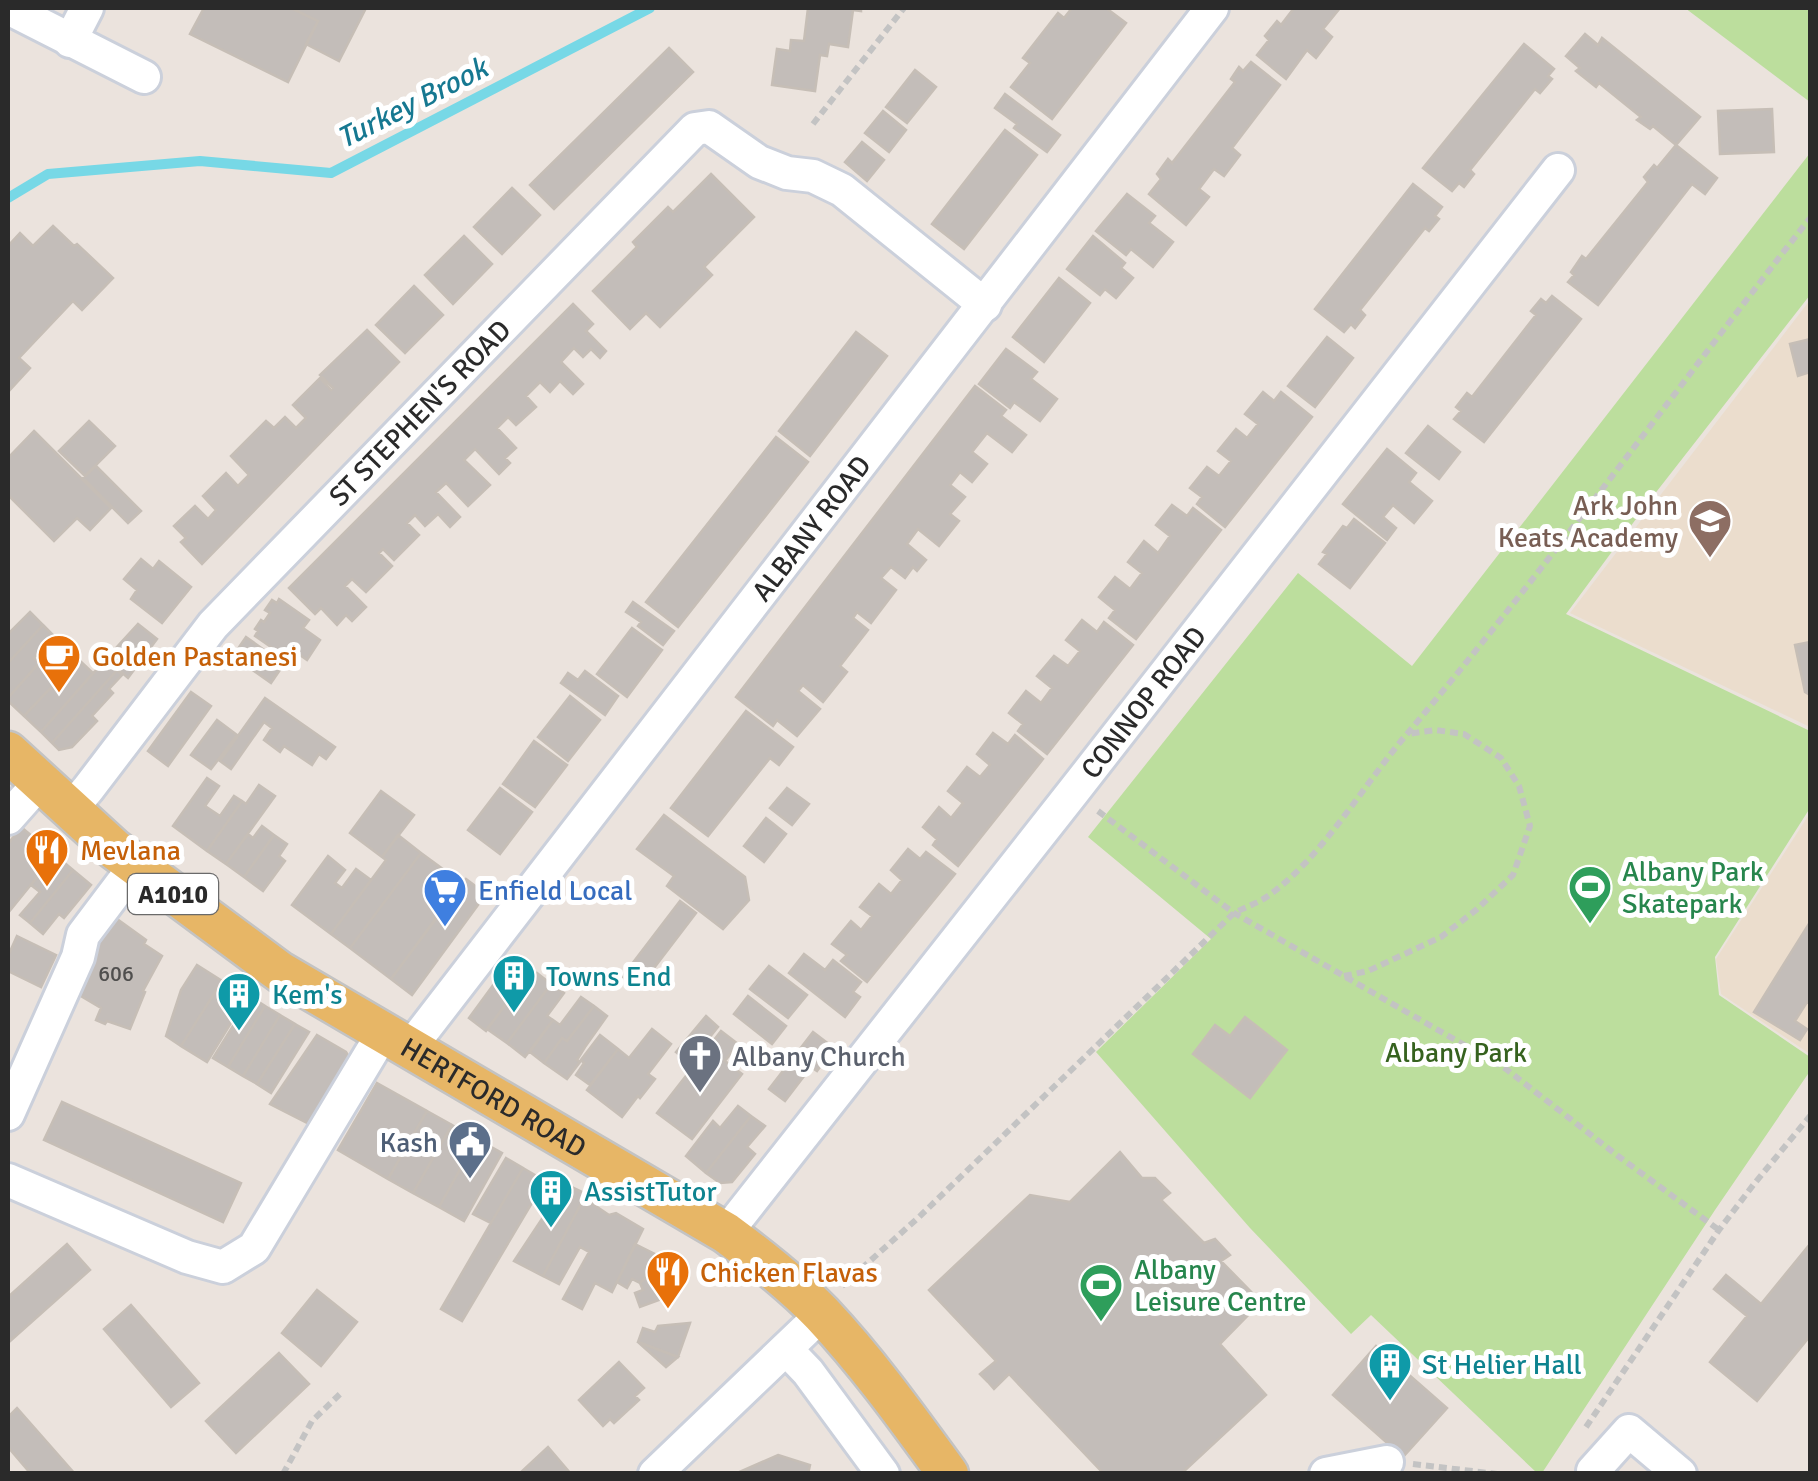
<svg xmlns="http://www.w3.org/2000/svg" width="1818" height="1481" font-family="Signika,sans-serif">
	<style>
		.education { fill: #ebddcd }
		.park { fill: #bcde9d }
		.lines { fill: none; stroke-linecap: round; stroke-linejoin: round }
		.stream { stroke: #77d8e6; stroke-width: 10 }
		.building { fill: #c3bdb9; stroke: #c6beb6; stroke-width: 2.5 }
		.minor-casing { stroke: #cbd0db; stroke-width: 38 }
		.major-casing { stroke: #c3c3c3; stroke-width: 45 }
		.path { stroke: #c3c3c3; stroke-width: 6; stroke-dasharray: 8 5; stroke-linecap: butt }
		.minor { stroke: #fff; stroke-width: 32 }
		.major { stroke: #e7b666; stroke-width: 40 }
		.labels { text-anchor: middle; stroke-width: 10; stroke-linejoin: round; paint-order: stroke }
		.number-label { font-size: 22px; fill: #504f4e }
		.shield { fill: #fff; stroke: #6a6a6a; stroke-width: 2.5 }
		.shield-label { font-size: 25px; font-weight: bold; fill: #2a2a2a }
		.street-label { font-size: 28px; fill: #2a2a2a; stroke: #fff }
		.education-label { font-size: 28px; fill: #785e54; stroke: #fff; text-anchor: end }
		.food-label { font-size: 28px; fill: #c56008; stroke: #fff; text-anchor: start }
		.leisure-label { font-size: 28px; fill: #27864d; stroke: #fff; text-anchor: start }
		.shop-label { font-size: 28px; fill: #366cbe; stroke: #fff; text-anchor: start }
		.culture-label { font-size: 28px; fill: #0d838f; stroke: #fff; text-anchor: start }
		.park-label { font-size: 28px; fill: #36621f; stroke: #fff }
		.worship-label { font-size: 28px; fill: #5b616d; stroke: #fff; text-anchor: start }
		.service-label { font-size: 28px; fill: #4e5e75; stroke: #fff; text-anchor: end }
		.water-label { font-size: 30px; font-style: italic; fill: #167891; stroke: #fff }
	</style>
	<rect width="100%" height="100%" fill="#ebe3dd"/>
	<path class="education" d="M1810,300V727L1570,613Z
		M1810,813V1054L1721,994L1716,959Z"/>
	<path class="park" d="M1685,8H1810V102Z
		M1810,153V295L1650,500L1566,614L1810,731V808L1715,957L1719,995L1810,1057V1071L1715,1210L1542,1473H1537L1371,1315L1351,1334L1250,1228L1096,1052L1211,939L1088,837L1298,573L1412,666Z"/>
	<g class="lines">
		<path class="stream" d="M8,198L48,174L200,161L331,173L650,8"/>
	</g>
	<path class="building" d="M204,8H291L318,21L288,82L190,34Z
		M291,8H366L339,61L306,44L318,21Z
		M808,8H861V11L853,10L848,47L829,44L827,56L820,55L815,91L772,85L777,49L790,51L791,40L804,41Z
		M1072,8H1106L1126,23L1052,119L1011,87L1030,63L1023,58L1058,13L1064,18Z
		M1294,8H1340L1323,29L1332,37L1316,58L1307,50L1286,79L1257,55L1269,40L1265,36L1277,21L1281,25Z
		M1585,34L1598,45L1602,38L1700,117L1676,145L1653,126L1650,129L1637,120L1641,117L1599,83L1596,87L1576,71L1580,68L1566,56Z
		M1524,44L1554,69L1548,76L1552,79L1540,93L1535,89L1470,170L1474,174L1464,187L1459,183L1452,191L1423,168Z
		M669,48L693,72L554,209L530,185Z
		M1251,62L1280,85L1232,148L1240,155L1224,176L1214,169L1199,189L1209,197L1186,225L1149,194L1161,179L1157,174L1168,159L1172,163L1235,82L1231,79L1239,67L1243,71Z
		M915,70L936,87L907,123L886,107Z
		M1005,94L1060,135L1047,152L1014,128L1017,124L995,108Z
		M1772,109L1774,152L1720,154L1718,111Z
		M883,111L906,130L889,152L865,133Z
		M1005,130L1037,155L964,249L932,224Z
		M862,142L884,160L867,181L845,162Z
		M1676,145L1717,178L1705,194L1692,184L1598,305L1568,282L1574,275L1571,272L1582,256L1586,259L1648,182L1644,177L1654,165L1657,168Z
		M711,174L754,217L704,267L712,275L660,327L646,313L630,329L593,291L637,247L633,242L668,207L673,212Z
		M1413,184L1442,207L1435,216L1439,219L1429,231L1425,228L1360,310L1365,315L1355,328L1351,324L1344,332L1315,309Z
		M512,188L540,215L502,254L474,227Z
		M1127,194L1155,216L1149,223L1173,242L1153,267L1131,249L1126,255L1096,231Z
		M53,226L74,246L77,244L113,278L82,310L73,301L19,358L30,368L8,392V246L20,233L33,246Z
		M464,236L492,264L453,304L425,275Z
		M1093,236L1125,263L1121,268L1133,278L1116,298L1105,289L1100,295L1067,269Z
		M1059,278L1090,303L1044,362L1013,337Z
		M414,286L443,315L405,353L376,325Z
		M1552,296L1581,319L1484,442L1454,419L1461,411L1456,407L1467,393L1472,397L1536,315L1531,311L1541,299L1546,303Z
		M573,304L593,324L586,331L606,351L600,358L591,349L583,357L574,348L561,362L583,384L573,394L560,381L550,392L540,382L526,396L536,407L516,425L508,417L497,428L516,448L505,458L510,463L499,474L475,449L464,460L490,485L468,506L446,483L436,492L460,517L450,527L438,514L425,526L415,515L407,523L419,535L394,560L383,549L379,553L392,566L366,592L352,579L345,586L366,607L352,621L346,615L337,625L321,608L315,614L289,588Z
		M367,330L399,362L202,564L181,542L186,538L174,526L195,506L208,519L216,510L203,496L226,473L238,486L249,475L231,456L266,421L274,428L285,417L296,428L306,418L293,405L320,378L331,390L333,388L320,375Z
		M856,332L887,356L810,456L779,431Z
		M1327,337L1353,358L1315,407L1288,386Z
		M1810,339V372L1798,376L1790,344Z
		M1006,349L1037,372L1031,379L1057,399L1040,421L1014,402L1010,408L979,384Z
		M975,386L1006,410L1001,416L1026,435L1012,452L987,433L972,452L987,464L972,482L960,472L950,485L965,497L950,514L959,521L939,546L918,529L907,544L926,560L917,571L913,567L905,578L891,567L881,578L896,590L871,623L857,612L853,618L868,630L840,666L847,672L823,702L803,685L798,691L820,709L797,736L777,720L773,726L736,697Z
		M1263,392L1274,401L1281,392L1312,417L1225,527L1197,504L1202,497L1190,488L1207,467L1219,476L1231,461L1218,451L1236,429L1247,438L1258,424L1245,414Z
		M89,421L115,446L85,476L59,451Z
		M1428,426L1460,452L1439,479L1406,453Z
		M34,431L111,508L90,530L77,518L54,541L8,495V458Z
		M776,437L808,462L678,627L646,602Z
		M1387,449L1416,473L1409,482L1432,501L1414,523L1393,505L1383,517L1396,528L1387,540L1343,504Z
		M96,466L141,511L128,523L83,478Z
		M1172,505L1187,516L1193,508L1221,530L1136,639L1109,618L1115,610L1099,597L1115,577L1130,589L1142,573L1128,562L1144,541L1158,553L1170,536L1156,525Z
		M1354,519L1385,543L1350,588L1319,564L1327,554L1323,552L1343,526L1347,528Z
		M141,559L153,569L159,561L191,587L162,623L131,599L137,590L124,579Z
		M279,599L309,620L303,628L320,640L307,660L290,648L284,656L255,636L258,631L255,629L261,620L264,622L270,613L265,610L272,600L277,603Z
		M633,602L674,631L663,645L638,626L641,622L626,612Z
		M30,612L43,625L8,663V634Z
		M1082,620L1097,632L1104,622L1133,645L1047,754L1018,731L1023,724L1009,713L1026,691L1041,703L1052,688L1037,676L1054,656L1068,666L1080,651L1066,640Z
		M138,624L157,639L128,678L106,659Z
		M43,625L54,636L34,658L39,663L8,698V663Z
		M632,628L662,650L627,697L597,674Z
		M246,637L284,664L271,683L233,656Z
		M1810,642V695L1805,692L1795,645Z
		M64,646L78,659L24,716L8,701V698L39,663L44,668Z
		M78,659L93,673L41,732L24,716Z
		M106,659L117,670L52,743L41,732Z
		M117,670L122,675L109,689L113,693L92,716L97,721L72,747L59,750L52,743Z
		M585,671L618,696L605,715L561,683L568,673L578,680Z
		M191,692L211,706L168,766L148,751Z
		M570,696L600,720L568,761L538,737Z
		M265,698L335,747L326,759L319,754L312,765L284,746L280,752L264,740L272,728L264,722L231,769L220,761Z
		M746,711L793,747L779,765L770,758L708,836L671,808Z
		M217,720L237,735L211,769L191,755Z
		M993,733L1008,744L1015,735L1043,759L958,866L933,845L937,839L923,827L939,807L951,818L963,803L948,791L967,767L980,777L990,765L977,754Z
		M534,741L567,765L535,807L503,784Z
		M207,778L219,786L205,806L220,816L234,796L242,801L207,851L173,826Z
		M259,785L275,796L226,864L207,851L242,801L246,804Z
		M500,788L532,812L500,854L468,830Z
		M787,788L809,804L792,825L770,808Z
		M381,791L414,815L382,857L350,833Z
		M664,815L745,877L749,900L723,929L667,886L674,876L637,849Z
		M766,818L786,834L764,862L744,846Z
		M262,826L274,835L244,877L226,864L248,834L253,838Z
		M21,827L55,855L8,913V844Z
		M274,835L287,844L279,856L285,861L263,891L244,877Z
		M398,835L421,853L350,948L331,934L386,860L382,857Z
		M908,849L920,859L926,852L955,874L867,982L841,961L847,955L832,944L851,921L861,930L872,916L860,907L879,884L891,894L902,880L891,870Z
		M421,853L462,883L391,979L350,948Z
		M55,855L73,870L30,923L20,915L40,892L31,885Z
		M328,856L345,870L335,883L342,888L356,869L371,880L331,934L292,905Z
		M73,870L91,885L64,918L59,914L43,934L30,923Z
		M466,879L486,894L412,995L391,979Z
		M680,901L696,913L638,989L622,977Z
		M106,911L146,940L144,944L162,956L143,991L145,992L130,1029L107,1021L105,1024L96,1020L101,1008L69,989Z
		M1810,922V1004L1807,1002L1795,1021L1807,1029L1800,1040L1754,1012Z
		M17,936L56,955L41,987L8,971V956Z
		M804,954L825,970L833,960L861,982L853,992L860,997L845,1017L789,973Z
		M513,958L527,968L509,994L512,996L486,1031L469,1018Z
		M197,965L222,981L181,1046L166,1036L181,990Z
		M769,966L807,995L788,1018L750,989Z
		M537,973L551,984L507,1043L487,1029L512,996L517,999Z
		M222,981L247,997L207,1062L181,1046Z
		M551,984L564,993L547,1016L553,1020L525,1057L507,1043Z
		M748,996L786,1026L772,1044L734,1014Z
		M251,997L265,1006L228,1067L213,1058Z
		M581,997L594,1006L567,1041L562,1038L544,1063L530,1052L553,1020L560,1025Z
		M265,1006L280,1015L243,1076L228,1067Z
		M594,1006L607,1016L585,1047L577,1060L580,1062L567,1079L544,1063L562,1038L567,1041Z
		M280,1015L295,1024L257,1084L243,1076Z
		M706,1016L718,1027L689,1063L676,1052Z
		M1245,1017L1287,1050L1250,1098L1193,1054L1215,1025L1230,1036Z
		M295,1024L309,1032L271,1093L257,1084Z
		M652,1029L671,1044L648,1074L655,1079L640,1098L638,1096L622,1117L587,1090L618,1049L629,1058Z
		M721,1031L738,1044L725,1061L742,1074L692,1139L657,1113Z
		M813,1032L834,1048L817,1071L811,1067L785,1101L769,1089Z
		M317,1035L346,1052L353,1064L309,1124L270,1104Z
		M600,1035L618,1049L590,1085L576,1075L584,1063L581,1060Z
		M377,1083L427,1111L388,1179L338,1150Z
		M62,1102L241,1183L223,1222L44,1140Z
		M738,1106L751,1116L706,1173L686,1156L713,1121L720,1128Z
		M427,1111L452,1125L413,1193L388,1179Z
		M751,1116L765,1126L747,1147L755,1154L732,1182L720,1183L706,1173Z
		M452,1125L477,1139L439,1207L413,1193Z
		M477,1139L502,1153L464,1221L439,1207Z
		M1120,1152L1142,1178H1155L1170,1193L1161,1200L1204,1243L1215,1239L1230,1255L1221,1261L1261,1302L1220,1344L1266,1395L1181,1474H1104L1009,1374L994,1389L988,1382L980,1374L996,1361L929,1290L1030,1195L1070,1202Z
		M506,1158L523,1168L491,1223L473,1214Z
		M523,1168L545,1181L462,1321L441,1309Z
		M565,1184L582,1192L584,1198L543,1276L514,1261Z
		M584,1198L609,1215L616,1213L643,1229L612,1292L595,1283L582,1309L563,1299L589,1252L580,1247L559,1284L543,1276Z
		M67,1244L90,1270L8,1343V1297Z
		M635,1244L665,1259L640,1283L632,1279L627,1288L617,1282Z
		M1810,1244V1336L1757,1401L1710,1362L1747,1316L1714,1289L1726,1275L1761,1304Z
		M665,1259L678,1293L640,1307L635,1293L643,1290L640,1283Z
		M317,1290L357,1322L321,1366L282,1333Z
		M131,1305L199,1383L171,1407L104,1329Z
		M690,1323L678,1357L638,1342L643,1328L655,1332L658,1326Z
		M638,1342L678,1357L666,1367Z
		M1376,1346L1447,1408L1403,1457L1333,1395Z
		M279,1353L309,1384L236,1453L206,1421Z
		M619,1362L644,1388L635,1396L639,1400L614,1423L610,1419L603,1426L579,1400Z
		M17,1408L75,1474H31L8,1447V1417Z
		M548,1447L571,1474H519Z
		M778,1455L810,1465L808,1474H735Z"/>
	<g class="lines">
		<defs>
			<g id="minor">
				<path d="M8,8L144,77"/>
				<path d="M70,41L87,8"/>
				<path id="s1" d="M70,810L88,789L213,625L695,129L709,127L759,162L787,173L813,176L842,190L985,305"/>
				<path d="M8,818L40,782"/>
				<path id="s2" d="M409,1049L1212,8"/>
				<path d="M8,1114L78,957L83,935L135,866"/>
				<path d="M8,1180L187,1257L223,1267L254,1248L383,1033"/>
				<path id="s3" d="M726,1233L1073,792L1558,170"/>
				<path d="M786,1349L808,1372L883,1474"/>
				<path d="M1593,1471L1629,1431L1680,1474"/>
				<path d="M655,1474L822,1314"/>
				<path d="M1326,1474L1387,1462"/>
			</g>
			<g id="major">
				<path id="s4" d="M8,752L114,849L280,972L726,1233C760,1258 793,1284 822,1314C868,1363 908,1419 948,1474"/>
			</g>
		</defs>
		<use href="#minor" class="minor-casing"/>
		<use href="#major" class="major-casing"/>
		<path class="path" d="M813,124L904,8
			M1098,811L1234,913L1506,1069L1618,1156L1719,1230
			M1344,976L1368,971L1441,937L1476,910L1513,875L1530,826L1519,786L1501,758L1464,734L1435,730L1408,734
			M842,1286L919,1217L1234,913C1246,907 1258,903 1268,896C1321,859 1364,784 1407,734C1548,567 1675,390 1810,218
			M1586,1427L1719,1230L1754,1184L1810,1116
			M1413,1464L1497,1474
			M283,1474L312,1421L340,1394"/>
		<use href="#minor" class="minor"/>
		<use href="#major" class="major"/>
	</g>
	<defs>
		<symbol id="school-pin" viewBox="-11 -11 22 30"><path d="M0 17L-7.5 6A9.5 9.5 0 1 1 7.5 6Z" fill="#8d6e63" stroke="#fff"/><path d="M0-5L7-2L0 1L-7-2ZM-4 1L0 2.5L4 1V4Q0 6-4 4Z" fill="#fff"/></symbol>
		<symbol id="cafe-pin" viewBox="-11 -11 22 30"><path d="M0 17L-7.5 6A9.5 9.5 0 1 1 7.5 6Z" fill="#e8710a" stroke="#fff"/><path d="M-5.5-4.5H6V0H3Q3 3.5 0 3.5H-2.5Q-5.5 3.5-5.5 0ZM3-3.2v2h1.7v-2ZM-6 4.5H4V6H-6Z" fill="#fff"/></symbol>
		<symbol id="restaurant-pin" viewBox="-11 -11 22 30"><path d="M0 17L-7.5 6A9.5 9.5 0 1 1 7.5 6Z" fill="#e8710a" stroke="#fff"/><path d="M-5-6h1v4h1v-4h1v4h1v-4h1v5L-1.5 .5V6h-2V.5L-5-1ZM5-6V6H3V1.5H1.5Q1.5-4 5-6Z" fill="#fff"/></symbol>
		<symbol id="stadium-pin" viewBox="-11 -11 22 30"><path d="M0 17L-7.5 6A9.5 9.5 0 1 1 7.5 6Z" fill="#2e9e5b" stroke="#fff"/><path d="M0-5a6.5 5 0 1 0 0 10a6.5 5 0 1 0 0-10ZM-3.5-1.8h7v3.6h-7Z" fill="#fff"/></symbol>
		<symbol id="supermarket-pin" viewBox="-11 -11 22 30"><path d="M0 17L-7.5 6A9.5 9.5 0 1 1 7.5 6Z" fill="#3f7fe0" stroke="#fff"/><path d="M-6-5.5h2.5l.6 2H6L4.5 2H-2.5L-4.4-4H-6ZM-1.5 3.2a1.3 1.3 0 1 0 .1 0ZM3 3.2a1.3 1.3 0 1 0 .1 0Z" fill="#fff"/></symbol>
		<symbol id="building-pin" viewBox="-11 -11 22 30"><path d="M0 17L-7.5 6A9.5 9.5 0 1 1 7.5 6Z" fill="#0f9aa8" stroke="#fff"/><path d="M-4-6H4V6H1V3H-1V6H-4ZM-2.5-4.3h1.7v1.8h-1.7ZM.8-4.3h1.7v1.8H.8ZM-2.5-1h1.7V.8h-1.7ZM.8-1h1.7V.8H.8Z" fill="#fff"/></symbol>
		<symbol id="church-pin" viewBox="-11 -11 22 30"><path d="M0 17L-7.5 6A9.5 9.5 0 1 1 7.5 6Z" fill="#6b7280" stroke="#fff"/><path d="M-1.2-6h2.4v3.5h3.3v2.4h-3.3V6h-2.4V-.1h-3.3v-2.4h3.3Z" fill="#fff"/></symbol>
		<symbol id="civic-pin" viewBox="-11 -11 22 30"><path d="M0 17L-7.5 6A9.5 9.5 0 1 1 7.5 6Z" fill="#5c6f8a" stroke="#fff"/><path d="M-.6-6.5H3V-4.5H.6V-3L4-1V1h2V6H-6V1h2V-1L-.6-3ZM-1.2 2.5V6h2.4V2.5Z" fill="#fff"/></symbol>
	</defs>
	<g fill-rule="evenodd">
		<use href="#school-pin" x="1685" y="496" width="50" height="68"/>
		<use href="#cafe-pin" x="34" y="631" width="50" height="68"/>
		<use href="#restaurant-pin" x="22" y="825" width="50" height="68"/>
		<use href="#stadium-pin" x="1565" y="862" width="50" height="68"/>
		<use href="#supermarket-pin" x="420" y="865" width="50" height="68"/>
		<use href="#building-pin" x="489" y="951" width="50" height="68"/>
		<use href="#building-pin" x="214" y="969" width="50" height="68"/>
		<use href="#church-pin" x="675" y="1031" width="50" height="68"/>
		<use href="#civic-pin" x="445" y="1117" width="50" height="68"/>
		<use href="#building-pin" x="526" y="1166" width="50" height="68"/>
		<use href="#restaurant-pin" x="643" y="1247" width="50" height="68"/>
		<use href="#stadium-pin" x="1076" y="1260" width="50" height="68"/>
		<use href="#building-pin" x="1365" y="1339" width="50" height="68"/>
	</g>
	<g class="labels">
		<g class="number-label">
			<text x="116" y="981">606</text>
		</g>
		<rect class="shield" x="128" y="874" width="90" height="40" rx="8"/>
		<g class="shield-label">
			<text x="173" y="903">A1010</text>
		</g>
		<g class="street-label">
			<text dy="10" stroke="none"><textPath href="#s1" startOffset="530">ST STEPHEN'S ROAD</textPath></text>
			<text dy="10" stroke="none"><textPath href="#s2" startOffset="658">ALBANY ROAD</textPath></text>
			<text dy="10" stroke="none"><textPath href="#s3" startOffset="675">CONNOP ROAD</textPath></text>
			<text dy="10" stroke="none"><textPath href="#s4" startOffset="598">HERTFORD ROAD</textPath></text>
		</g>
		<g class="education-label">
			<text x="1678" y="515">Ark John<tspan x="1678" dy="32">Keats Academy</tspan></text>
		</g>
		<g class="food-label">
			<text x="92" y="666">Golden Pastanesi</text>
			<text x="80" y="860">Mevlana</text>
			<text x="700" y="1282">Chicken Flavas</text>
		</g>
		<g class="leisure-label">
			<text x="1622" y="881">Albany Park<tspan x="1622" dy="32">Skatepark</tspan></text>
			<text x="1134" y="1279">Albany<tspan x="1134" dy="32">Leisure Centre</tspan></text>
		</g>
		<g class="shop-label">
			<text x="478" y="900">Enfield Local</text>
		</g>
		<g class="culture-label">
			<text x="546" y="986">Towns End</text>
			<text x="272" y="1004">Kem's</text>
			<text x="584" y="1201">AssistTutor</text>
			<text x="1422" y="1374">St Helier Hall</text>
		</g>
		<g class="park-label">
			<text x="1456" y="1062">Albany Park</text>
		</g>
		<g class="worship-label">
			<text x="732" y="1066">Albany Church</text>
		</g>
		<g class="service-label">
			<text x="438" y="1152">Kash</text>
		</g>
		<g class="water-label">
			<text transform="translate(412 103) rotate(-27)" y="10">Turkey Brook</text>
		</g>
	</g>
	<rect width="1818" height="1481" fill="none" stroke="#2a2a2a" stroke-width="20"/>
</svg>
